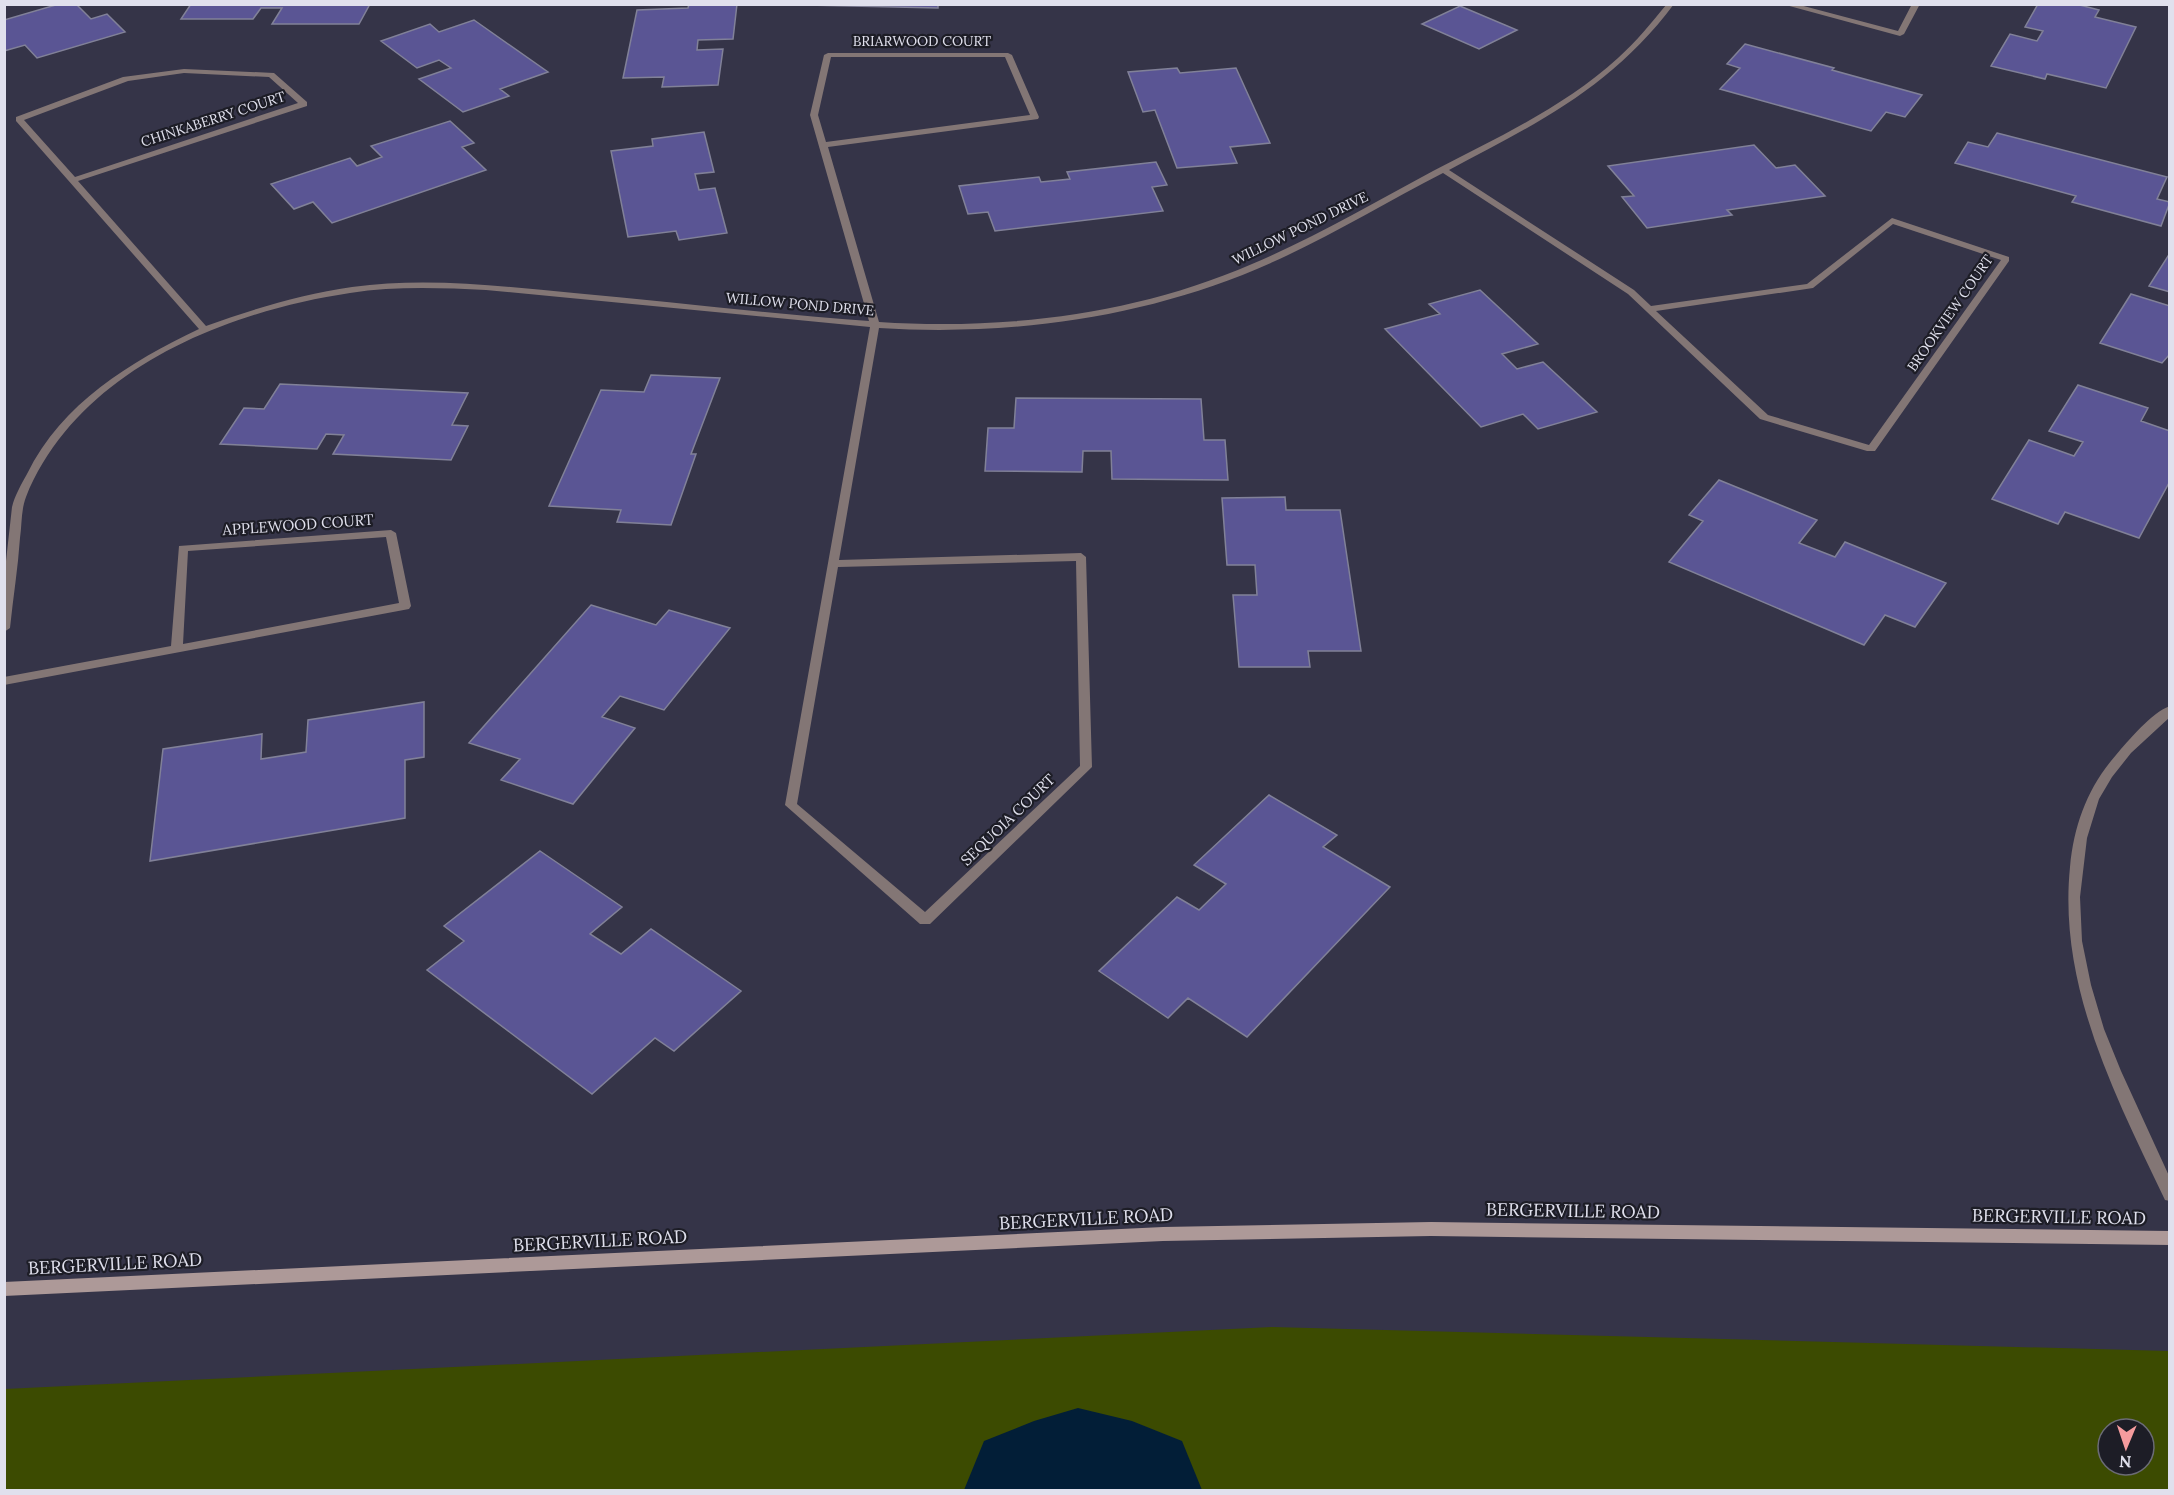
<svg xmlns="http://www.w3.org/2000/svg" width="2174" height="1495" font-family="Lora,serif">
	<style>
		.green { fill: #3c4b01; fill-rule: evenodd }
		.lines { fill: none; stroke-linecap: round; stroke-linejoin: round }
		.river { fill: #021e37; fill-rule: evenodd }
		.building { fill: #5a5594; stroke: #818198; stroke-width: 1.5 }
		.street { fill: #837675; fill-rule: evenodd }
		.secondary { fill: #ad9998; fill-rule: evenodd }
		.labels { text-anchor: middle; stroke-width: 4.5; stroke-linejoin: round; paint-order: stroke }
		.far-street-label { font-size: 14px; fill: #e0e0ed; stroke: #1d1d26 }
		.street-label { font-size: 15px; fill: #e0e0ed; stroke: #1d1d26 }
		.near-street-label { font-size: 18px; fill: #e0e0ed; stroke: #1d1d26 }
	</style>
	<rect width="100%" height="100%" fill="#353448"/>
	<path class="green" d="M1272,1327L2169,1351V1490H5V1389ZM2108,1429H2144V1465H2108Z"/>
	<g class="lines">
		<path class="river" d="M1078,1408L1132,1421L1182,1441L1202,1490H964L984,1441L1034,1421Z"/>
	</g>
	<path class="building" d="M59,4H76L91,19L107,14L125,32L37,58L25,45L4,51V20Z
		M191,4H370L359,24H272L282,8H261L253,19H181Z
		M689,4H737L733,39L698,40L697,50L723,49L718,85L662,87L664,77L623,78L637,10L688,8Z
		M760,4H938V8Z
		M2038,4H2076L2099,10L2095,17L2136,27L2106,88L2047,74L2045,79L1991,66L2010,34L2037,41L2043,31L2025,27Z
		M1460,6L1517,30L1479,49L1422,24Z
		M474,20L548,72L500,89L509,96L463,112L419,79L451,68L439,60L417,68L381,41L430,24L439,32Z
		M1745,44L1834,68L1832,70L1922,95L1905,117L1886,112L1871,131L1720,89L1740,68L1727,64Z
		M1177,68L1180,73L1236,68L1270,143L1230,147L1237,163L1177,168L1155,110L1143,112L1128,72Z
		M450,121L474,143L462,147L486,170L332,223L313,202L294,209L271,184L350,158L357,166L382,157L371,146Z
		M704,132L714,172L695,174L699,190L715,188L727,233L679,240L676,231L628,237L611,151L653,146L652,139Z
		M1997,133L2167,177L2157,199L2170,202L2161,226L2072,202L2076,196L1955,163L1968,142L1988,147Z
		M1754,145L1776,168L1795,165L1825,196L1727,210L1732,215L1647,228L1622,197L1634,196L1608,166Z
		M1156,162L1167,185L1152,187L1163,211L995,231L988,212L968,214L959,186L1039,177L1041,182L1070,179L1067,172Z
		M2170,253V292L2149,286Z
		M1480,290L1538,344L1502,354L1517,369L1543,362L1597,412L1538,429L1523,414L1481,427L1385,329L1440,314L1429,304Z
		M2131,294L2170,306V354L2162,363L2100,343Z
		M651,375L720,378L691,454H696L671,525L617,522L621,510L549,506L601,390L644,392Z
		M280,384L468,393L452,425L468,426L451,460L333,454L344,435L326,434L317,449L220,444L244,408L264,409Z
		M2078,385L2148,408L2141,421L2170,431V481L2139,538L2065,512L2058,524L1992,499L2029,440L2074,456L2083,442L2049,431Z
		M1016,398L1201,399L1204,440H1225L1228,480L1112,479L1111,451H1083L1082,472L985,471L988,428H1014Z
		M1719,480L1817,520L1799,543L1835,557L1845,542L1946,583L1915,627L1885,615L1864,645L1669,562L1703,521L1689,515Z
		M1285,497L1286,510H1340L1361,651H1308L1310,667H1239L1233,595H1257L1255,565H1227L1222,498Z
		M591,605L656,625L669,610L730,628L664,710L620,696L602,717L635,728L573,804L501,780L520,759L469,743Z
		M424,702V757L405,760V818L150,861L163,749L262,734L261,759L306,752L308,720Z
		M1269,795L1337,835L1323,847L1390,887L1247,1037L1188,998L1168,1018L1099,971L1177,897L1199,910L1226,884L1194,865Z
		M540,851L622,907L590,934L621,954L651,929L741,991L674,1051L655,1038L592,1094L427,970L464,941L444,926Z"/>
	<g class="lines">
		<path class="street" d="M1667,4H1674C1612,87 1538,123 1449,170L1634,290L1651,306L1807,284L1892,218L2009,257V261L1875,451H1867L1760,419L1628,294L1443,173C1381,205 1321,242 1257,269C1138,319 1008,336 879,328L839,560L1081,553L1086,557L1092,767L930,924H920L785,805L870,327L486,290C441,288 395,286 350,293C224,312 77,371 26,497C21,510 22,524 20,538C18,568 13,598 10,628L4,632V579L12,507C15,495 21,485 27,474C62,403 130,362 199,329L16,121V117L123,77L184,69L274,73L307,102V106L78,181L206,326C254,309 301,294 352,287C426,277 500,286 574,293C673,302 771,314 869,321L810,115L824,55L828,53H1008L1012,55L1039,117L1038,119L828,147L879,322C1006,330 1134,315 1252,264C1314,238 1373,203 1433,171C1497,138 1564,107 1618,58C1636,42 1651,23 1667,4ZM831,57H1005L1030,115L826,142L818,115ZM184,73L269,77L298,103L75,177L24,120L128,81ZM1893,224L2001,260L1869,445L1768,415L1656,311L1813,288ZM1076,561L1080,766L925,912L797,804L838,567Z
			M1782,4H1796L1898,31L1912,4H1920L1904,34L1900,36Z
			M391,530L396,533L411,606L409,609L4,685V677L171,646L179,546ZM386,537L399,603L183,644L188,551Z
			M2170,706V717L2131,753L2112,777L2099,799L2087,838L2080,897L2082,941L2091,985L2104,1029L2121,1071L2170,1178V1201L2165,1200C2115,1095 2058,986 2070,867C2074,824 2088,787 2116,755C2128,741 2152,712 2170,706Z"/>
		<path class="secondary" d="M1431,1222L2170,1231V1245L1431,1236L1163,1241L4,1296V1282L1163,1227Z"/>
	</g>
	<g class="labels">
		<g class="far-street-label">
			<text x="922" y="46">BRIARWOOD COURT</text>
			<text transform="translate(213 119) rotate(-18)" y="5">CHINKABERRY COURT</text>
			<text transform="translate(1300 228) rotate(-26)" y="5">WILLOW POND DRIVE</text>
			<text transform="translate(800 304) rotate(5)" y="5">WILLOW POND DRIVE</text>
			<text transform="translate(1950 313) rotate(-55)" y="5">BROOKVIEW COURT</text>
		</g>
		<g class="street-label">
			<text transform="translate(298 525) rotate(-4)" y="5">APPLEWOOD COURT</text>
			<text transform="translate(1008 820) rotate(-44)" y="5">SEQUOIA COURT</text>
		</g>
		<g class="near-street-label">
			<text transform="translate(1573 1211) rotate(1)" y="6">BERGERVILLE ROAD</text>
			<text transform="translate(2059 1217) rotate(1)" y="6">BERGERVILLE ROAD</text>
			<text transform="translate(1086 1219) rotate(-3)" y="6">BERGERVILLE ROAD</text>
			<text transform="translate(600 1241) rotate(-3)" y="6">BERGERVILLE ROAD</text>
			<text transform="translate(115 1264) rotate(-3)" y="6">BERGERVILLE ROAD</text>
		</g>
	</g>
	<rect width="2174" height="1495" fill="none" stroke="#e0e0ed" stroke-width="12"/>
	<g transform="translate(2126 1447) rotate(182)"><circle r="28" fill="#1d1d26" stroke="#6b6b76" stroke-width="1.5"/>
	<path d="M0-4.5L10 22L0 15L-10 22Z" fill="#f59b9d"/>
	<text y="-9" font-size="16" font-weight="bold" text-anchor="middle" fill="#e0e0ed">N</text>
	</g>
</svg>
